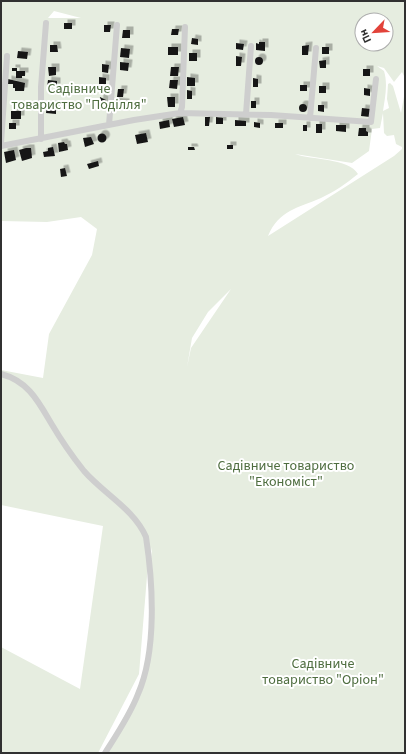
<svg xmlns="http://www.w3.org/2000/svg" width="406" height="754" font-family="'Source Sans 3',sans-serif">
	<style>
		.green { fill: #e6ede0; fill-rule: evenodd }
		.building { fill: #181818; filter: url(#shadow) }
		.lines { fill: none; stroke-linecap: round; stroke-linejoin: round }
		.street { stroke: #cecece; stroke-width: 6 }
		.labels { text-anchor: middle; stroke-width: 4; stroke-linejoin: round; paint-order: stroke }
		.park-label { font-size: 14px; fill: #4e6d3f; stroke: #fff }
	</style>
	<defs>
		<filter id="shadow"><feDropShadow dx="3.5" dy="-3.5" stdDeviation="0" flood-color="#0004"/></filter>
	</defs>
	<rect width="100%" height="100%" fill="#fff"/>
	<path class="green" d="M1,1H405V78L402,72L394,82L384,68L377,66L384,71C388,84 385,98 383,111L389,108L387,99L388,84L390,83L393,86L401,113L405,91V753H104L144,681L150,639V576L152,547L148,564L139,674L98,753H1V647L80,689L103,526L1,505V370L43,378L49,334L92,255L97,229L81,217L47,222L1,221ZM54,11L81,18H48ZM362,20H386V44H362ZM383,113L384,133L387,136L394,135L396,144L402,147V149L394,156L268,236C279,210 298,208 321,198C334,192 347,183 358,174C349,158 311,160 295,154L352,163L369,151L372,129L380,128ZM231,289L191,348L187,367L192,338L208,312Z"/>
	<path class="building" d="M64,23H72V29H64Z
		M104,25H111L110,32H104Z
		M172,29H179L178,35H171Z
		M123,30H130V38H122Z
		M192,38L198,39V45L191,44Z
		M259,42H265V51L256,50V43L259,44Z
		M236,43L244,44L243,50L236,49Z
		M50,45H57L58,52H50Z
		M309,45L308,55H302V46Z
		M168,47H178V55H168Z
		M322,47H329V54H322Z
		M121,48L130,49L129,58L120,57Z
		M18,51L28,52L27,59L17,58Z
		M189,53H197V61H189Z
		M236,56L242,57L241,66H236Z
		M255 61a4 4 0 1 1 8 0a4 4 0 1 1-8 0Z
		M326,60V68H320L319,61Z
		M120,62L129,63L128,71L120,70Z
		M102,64L109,65L108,73L102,72Z
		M48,67H56V75L49,76Z
		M171,67H179L178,76H170Z
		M12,68H17V71H25V76H22V78H16V71H12Z
		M363,69H370V76H363Z
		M99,77L106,78V84H99Z
		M187,77L195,78V86H187Z
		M253,78L258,79V87H253Z
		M8,79L25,83L24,91H15V88H13V84H8Z
		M48,80L57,81V87H47Z
		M170,80H178L177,89L169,88Z
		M300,85H307V91H300Z
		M319,86H326V93H319Z
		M364,88L370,89V96L364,95Z
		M118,89H124L123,97H117Z
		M187,90L192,91V99H187Z
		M100,97L106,100V108L99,107Z
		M167,97H175V107H168Z
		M114,101L126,102L125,110L116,109Z
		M251,101H256V108H251Z
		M299 108a4 4 0 1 1 8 0a4 4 0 1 1-8 0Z
		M47,104L56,105V114L46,113Z
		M318,105H324V112L318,111Z
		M362,108L370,109V117L361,116Z
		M11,111H21V119H11Z
		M183,117L185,125L174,127L172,119Z
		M205,117H210L209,126H205Z
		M216,117L223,118V124H216Z
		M169,120L170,127L160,129L159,122Z
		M235,120L246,121V126H235Z
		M254,122L260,123V128L254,127Z
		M9,123H16V129H9Z
		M275,123H283V128H275Z
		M316,124H322V133H316Z
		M303,125H307V131H303Z
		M336,125H346V132L336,131Z
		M359,128H366V131L368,132V136H358Z
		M146,133L148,142L137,144L135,135Z
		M97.5 138a4.5 4.5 0 1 1 9 0a4.5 4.5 0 1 1-9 0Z
		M91,137L94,144L85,147L83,138Z
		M64,142L65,144H67L68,150L59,152L58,143Z
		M227,145H233V149H227Z
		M53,147L55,156L44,157L43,152L48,151V148Z
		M188,147H194L195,150H188Z
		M26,148H31L32,158L22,161L19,150Z
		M14,150L16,160L6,163L4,152Z
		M98,161L99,166L89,169L87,164Z
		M65,168L67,176L61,177L60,169Z"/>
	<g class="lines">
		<path class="street" d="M180,113L182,107L185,27
			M246,114L251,46
			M310,118L316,48
			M109,125L117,25
			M41,139V87L46,23
			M1,143L7,56
			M1,146L134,120L180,113L271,115L371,122L376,79
			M1,374C28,381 38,401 51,423C61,440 72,456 84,471C104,494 134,509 146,537C153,583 157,651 138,694C130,715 117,734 105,753"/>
	</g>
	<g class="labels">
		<g class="park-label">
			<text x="79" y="93">Садівниче<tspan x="79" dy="16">товариство "Поділля"</tspan></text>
			<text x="286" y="470">Садівниче товариство<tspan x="286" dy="16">"Економіст"</tspan></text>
			<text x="323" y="668">Садівниче<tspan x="323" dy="16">товариство "Оріон"</tspan></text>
		</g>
	</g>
	<rect width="406" height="754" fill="none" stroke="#313131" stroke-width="4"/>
	<g transform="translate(374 32) rotate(245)"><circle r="19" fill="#ffffff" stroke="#adadad"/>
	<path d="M0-3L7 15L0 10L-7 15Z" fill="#e2433a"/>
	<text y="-6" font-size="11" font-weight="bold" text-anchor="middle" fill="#313131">Пн</text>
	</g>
</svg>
